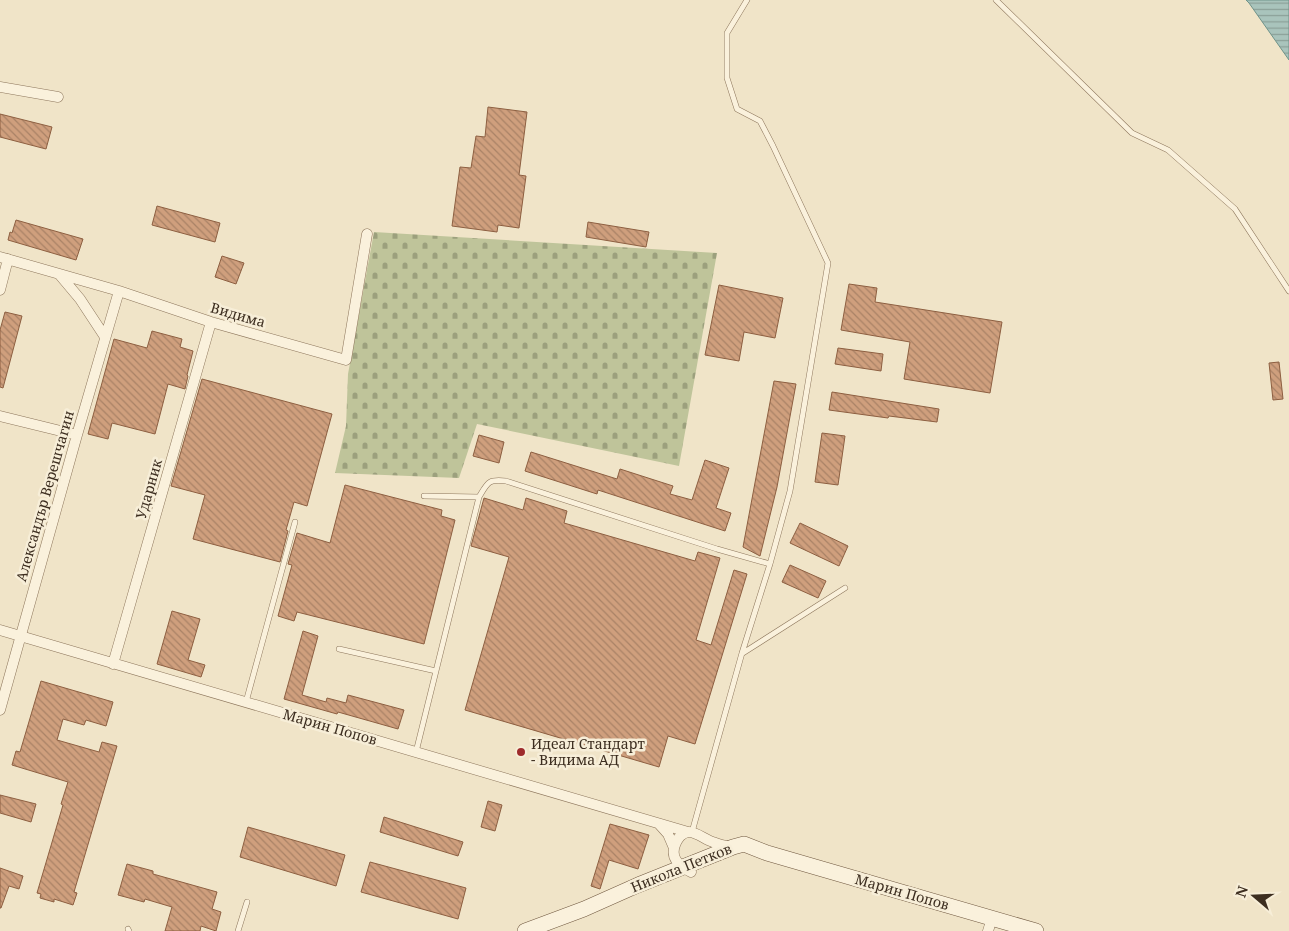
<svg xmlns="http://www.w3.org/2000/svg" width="1289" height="931" font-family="'Noto Serif',serif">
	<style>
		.cemetery { fill: url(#cemetery-stones) }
		.water { fill: url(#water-rules); stroke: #6f938a }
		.building { fill: url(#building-back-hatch); stroke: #8d5f41 }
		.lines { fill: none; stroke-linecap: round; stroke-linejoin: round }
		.service-casing { stroke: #8d765c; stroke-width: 6 }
		.minor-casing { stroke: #8d765c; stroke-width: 11 }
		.secondary-casing { stroke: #6f573f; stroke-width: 16 }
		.service { stroke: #faf1dc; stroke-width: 5 }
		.minor { stroke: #faf1dc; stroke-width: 10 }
		.secondary { stroke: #faf1dc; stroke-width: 15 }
		.poi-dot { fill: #9e2a2b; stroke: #f7eed8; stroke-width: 2 }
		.labels { text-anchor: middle; stroke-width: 5; stroke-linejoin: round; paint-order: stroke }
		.street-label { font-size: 14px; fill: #3d2e20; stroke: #f7eed8 }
		.poi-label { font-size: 14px; fill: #3d2e20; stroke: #f7eed8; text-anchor: start }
	</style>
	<defs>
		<pattern id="cemetery-stones" width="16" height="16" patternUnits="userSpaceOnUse" patternTransform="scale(1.25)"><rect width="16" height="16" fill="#bfc49a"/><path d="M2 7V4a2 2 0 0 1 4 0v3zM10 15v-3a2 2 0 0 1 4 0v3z" fill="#9ca07d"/></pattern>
		<pattern id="water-rules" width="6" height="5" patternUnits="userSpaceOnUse" patternTransform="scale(1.25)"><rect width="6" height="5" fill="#a9c4bc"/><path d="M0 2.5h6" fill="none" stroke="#8ba098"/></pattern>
		<pattern id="building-back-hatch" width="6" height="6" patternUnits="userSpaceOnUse" patternTransform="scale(1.25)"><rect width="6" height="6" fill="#cf9f7d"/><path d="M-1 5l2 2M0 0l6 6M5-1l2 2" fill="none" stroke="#a98266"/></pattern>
	</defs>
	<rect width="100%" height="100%" fill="#f0e4c8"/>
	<path class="cemetery" d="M374,232L717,253L679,466L477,424L459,478L335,473L346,426L348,374Z"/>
	<path class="water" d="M1246,0H1289V60L1249,3Z"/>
	<path class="building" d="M488,107L527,112L519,175L526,176L519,228L498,225L497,232L452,226L460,167L471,168L476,136L485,137Z
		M0,114L52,127L46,149L0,137Z
		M157,206L220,223L215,242L152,225Z
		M16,220L83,239L76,260L8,240L10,232L12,233Z
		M588,222L649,232L646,247L586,237Z
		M222,256L244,263L236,284L215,277Z
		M849,284L877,288L875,302L1002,322L990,393L904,379L910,342L841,330Z
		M719,285L783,298L775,338L744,332L739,361L705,355Z
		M5,312L22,316L3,388L0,387V330Z
		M152,331L182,339L180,347L193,351L187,375L188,376L185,389L168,384L155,434L112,423L108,439L88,434L114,339L147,348Z
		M838,348L883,354L881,371L835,364Z
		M1279,362L1283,399L1273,400L1269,363Z
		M202,379L332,414L307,506L294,502L286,530L288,531L280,562L193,539L205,495L171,486Z
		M774,381L796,384L777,487L760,556L743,547Z
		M832,392L939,409L937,422L889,416L888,418L829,410Z
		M822,433L845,436L838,485L815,482Z
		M479,435L504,442L499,463L473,456Z
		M531,452L617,479L620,469L673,486L670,494L692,500L705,460L729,468L716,508L731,513L725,531L598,490L597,494L525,471Z
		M345,485L442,510L441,516L455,520L424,644L297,612L294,621L278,616L292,565L288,564L297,533L330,543Z
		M484,498L523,510L526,498L567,511L564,523L695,561L698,552L720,558L696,640L711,645L734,570L747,574L695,744L668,736L659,767L465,710L509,557L471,546Z
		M800,523L848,546L839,566L790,543Z
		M790,565L826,581L818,598L782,582Z
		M172,611L200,619L188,660L205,665L201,677L157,664Z
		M303,631L318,636L302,695L326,702L327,698L346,703L348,695L404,710L398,729L338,712L337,714L284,699Z
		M41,681L113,702L106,726L86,720L84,725L63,719L57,740L99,752L102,742L117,746L74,892L77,893L73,905L54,899V902L40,898L41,894L37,893L63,805L61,804L68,782L12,765L16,751L20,752Z
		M0,795L36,804L31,822L0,813Z
		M488,801L502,805L495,831L481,827Z
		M384,817L463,842L458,856L380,832Z
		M610,824L649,835L638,869L609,860L600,889L591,886Z
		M248,827L345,855L336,886L240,857Z
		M370,862L466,888L458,919L361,892Z
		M127,864L153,871V874L217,892L212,909L221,912L216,931L201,926L200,931H165L172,907L145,899L144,902L118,895Z
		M0,868L23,876L19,889L9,886L1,908H0Z"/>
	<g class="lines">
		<defs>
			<path id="service" d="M996,0L1132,133L1168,150L1235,209L1289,291
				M424,496L479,497
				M339,649L436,671
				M743,653L845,588
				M246,702L295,522
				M416,752L479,497C488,482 488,479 506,481L717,549L770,564
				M692,832L742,653L770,564L790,491L828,263L773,146L760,121L737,109L727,78V33L747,0
				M128,929L129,931
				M238,931L247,902"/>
			<path id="minor" d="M0,87L58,97
				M0,257L119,291L211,322L346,360L367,234
				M59,274L80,299L105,337
				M0,290L8,259
				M0,416L77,435
				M0,630L688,832
				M113,664L211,322
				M0,710L77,435L119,291
				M659,824L668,834L674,848
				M691,872C685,869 679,866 676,860C670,851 677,834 688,832C696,831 705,840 713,842C719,845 725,846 732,847
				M988,931L992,918"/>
			<path id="secondary" d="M525,931L584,909L638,885L733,847L744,844L767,853L1036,931"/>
		</defs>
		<use href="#service" class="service-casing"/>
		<use href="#minor" class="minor-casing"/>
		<use href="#secondary" class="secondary-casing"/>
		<use href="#service" class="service"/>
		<use href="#minor" class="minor"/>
		<use href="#secondary" class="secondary"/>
	</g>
	<circle class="poi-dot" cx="521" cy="752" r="5"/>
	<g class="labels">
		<g class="street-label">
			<text transform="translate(238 315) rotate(16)" y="5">Видима</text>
			<text transform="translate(149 489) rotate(-74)" y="5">Ударник</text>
			<text transform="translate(45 496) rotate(-74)" y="5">Александър Верешчагин</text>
			<text transform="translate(330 727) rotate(16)" y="5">Марин Попов</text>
			<text transform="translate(681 868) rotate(-22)" y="5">Никола Петков</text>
			<text transform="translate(902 892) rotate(16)" y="5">Марин Попов</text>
		</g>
		<g class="poi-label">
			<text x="531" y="749">Идеал Стандарт<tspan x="531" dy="16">- Видима АД</tspan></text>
		</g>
	</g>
	<g transform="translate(1254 896) rotate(289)" stroke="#f7eed8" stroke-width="4" paint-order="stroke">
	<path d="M0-4L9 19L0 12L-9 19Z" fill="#3d2e20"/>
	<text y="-8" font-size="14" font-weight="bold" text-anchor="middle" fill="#3d2e20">N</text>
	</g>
</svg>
